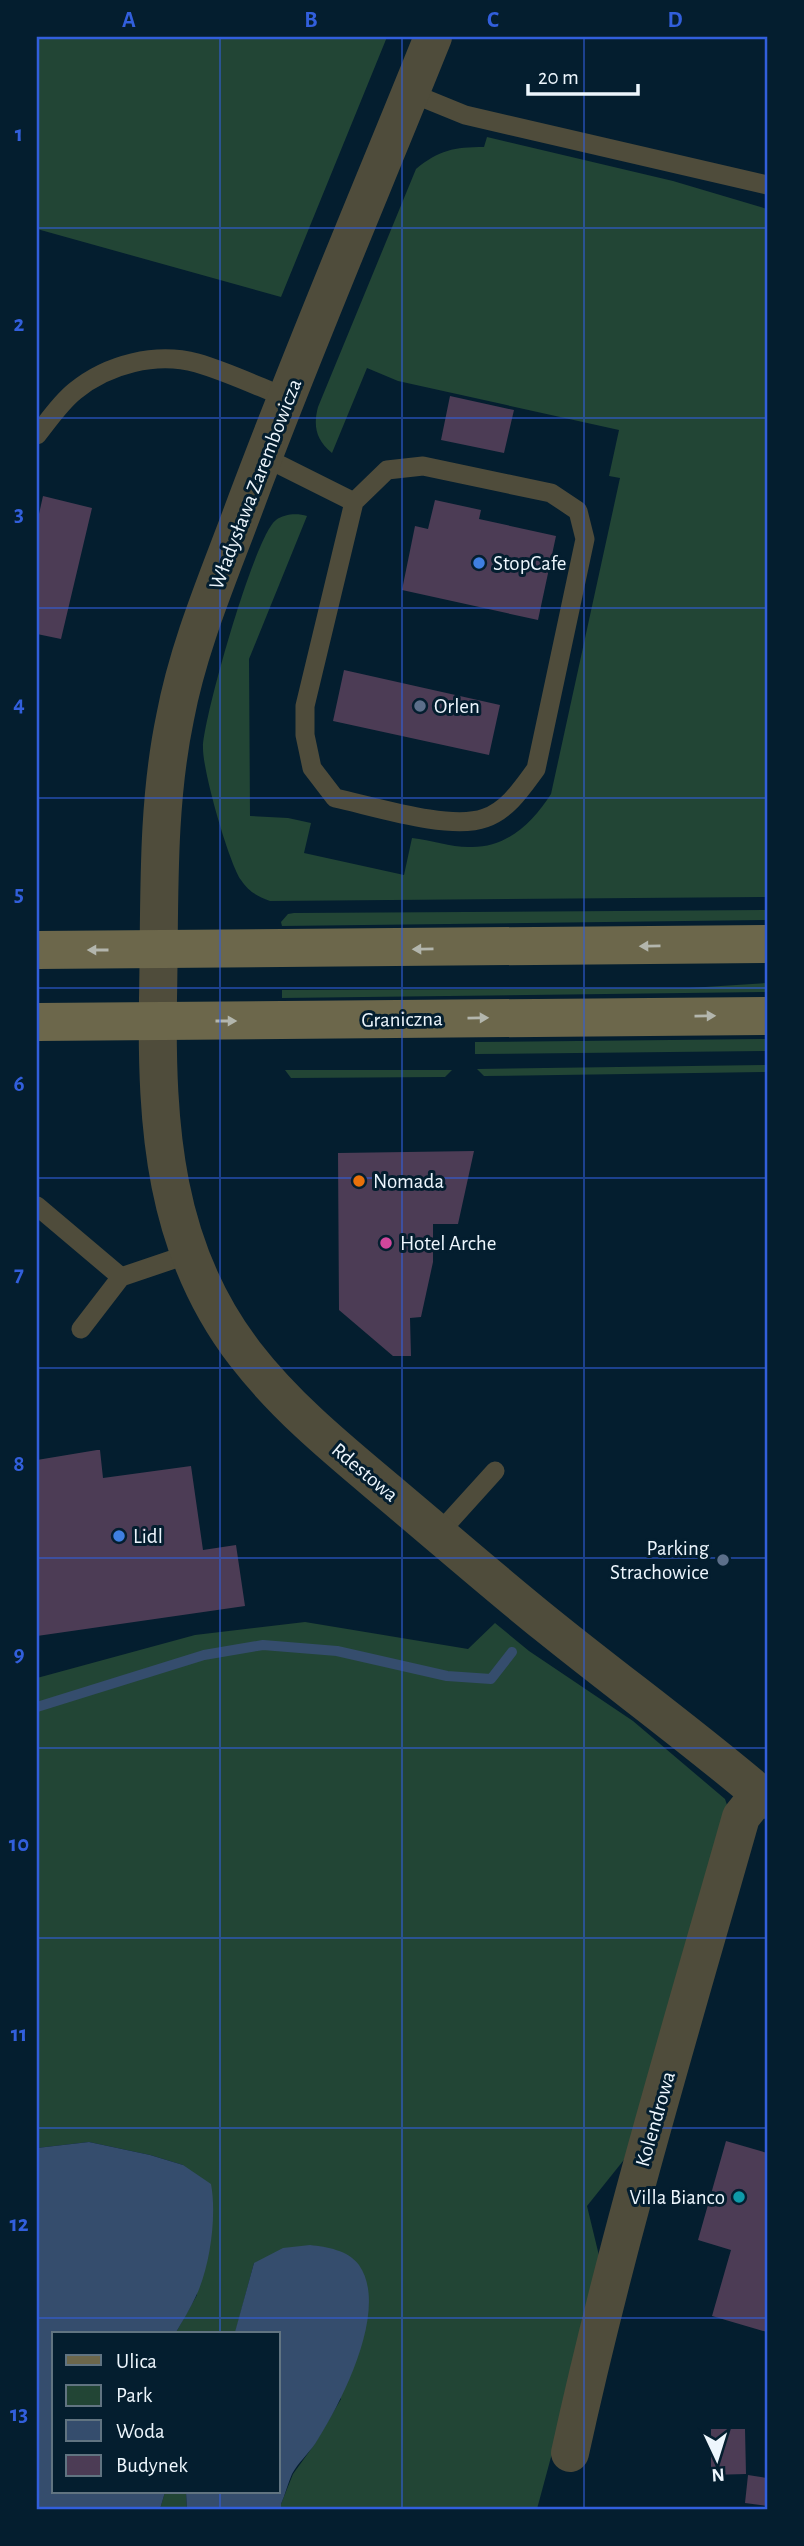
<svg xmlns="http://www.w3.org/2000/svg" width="804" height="2546" font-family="'Alegreya Sans',sans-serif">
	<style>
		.green { fill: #224535 }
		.water { fill: #354d6d }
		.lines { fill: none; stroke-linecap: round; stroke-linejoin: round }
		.stream { stroke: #354d6d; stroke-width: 10 }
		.building { fill: #4c3c55 }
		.service { stroke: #4f4c3b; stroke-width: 19 }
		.minor { stroke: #4f4c3b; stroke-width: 38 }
		.secondary { stroke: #6c674b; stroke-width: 38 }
		.oneway { fill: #b3b6ad }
		.grid { fill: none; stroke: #325fdc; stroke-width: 2; stroke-opacity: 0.55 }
		.shop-dot { fill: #3f7fe0; stroke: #041e2f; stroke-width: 2.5 }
		.service-dot { fill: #5c6f8a; stroke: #041e2f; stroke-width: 2.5 }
		.food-dot { fill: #e8710a; stroke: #041e2f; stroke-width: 2.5 }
		.hotel-dot { fill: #d1479c; stroke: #041e2f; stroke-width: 2.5 }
		.culture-dot { fill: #0f9aa8; stroke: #041e2f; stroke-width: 2.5 }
		.labels { text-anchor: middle; stroke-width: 6; stroke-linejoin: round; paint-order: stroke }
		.street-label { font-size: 21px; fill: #edf6fd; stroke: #041e2f }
		.poi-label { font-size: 21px; fill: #edf6fd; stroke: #041e2f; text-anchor: start }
		.neatline { fill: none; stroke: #325fdc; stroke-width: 2.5 }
		.grid-label { font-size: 23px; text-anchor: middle; font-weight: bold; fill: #325fdc }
	</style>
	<rect width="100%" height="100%" fill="#041e2f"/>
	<path class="green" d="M37,37H387L281,297L37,229Z
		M487,137L673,181L767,209V897L270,901C257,896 249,892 241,880C229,863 202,769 203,747C204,716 255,535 276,520C284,514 297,513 307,516L249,659L250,816L288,818L311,823L304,853L404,875L412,838C432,840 453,848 472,847C508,847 533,822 551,794L620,478L609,476L619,430L398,381L367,368L332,453C316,440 313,426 318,407L416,169C439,150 454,147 484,147Z
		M767,910V920L282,926L281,922L288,914L294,913Z
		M767,983V992L282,998V990L689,988Z
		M767,1039V1051L475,1054V1042Z
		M767,1065V1072L484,1076L477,1069Z
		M285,1070H452L445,1077L291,1078Z
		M305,1622L468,1649L495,1623L529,1651L633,1721L725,1799L728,1808L635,2146L587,2206L602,2268L537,2509H281V2504L293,2474L314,2445L341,2399L254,2263L235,2334H175L197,2295L183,2165L150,2155L89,2142L37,2148V1678L195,1635Z
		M165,2492H186L187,2509H160Z"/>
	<path class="water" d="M89,2142L150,2155L183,2165L211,2184C217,2216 210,2267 196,2296C190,2309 182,2322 175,2334H54V2492H165L160,2509H37V2148Z
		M310,2245C327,2247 348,2250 359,2265C390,2309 341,2404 315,2444C308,2454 298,2463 292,2474C288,2483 285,2495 281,2504V2509H187L186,2492H278V2334H235V2332L254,2263L283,2248Z"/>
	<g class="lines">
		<path class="stream" d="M37,1707L204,1655L263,1645L337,1651L447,1676L491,1679L512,1652"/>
	</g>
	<path class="building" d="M450,396L514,410L504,453L441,440Z
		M43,496L92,508L61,639L37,634V523Z
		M435,500L481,510L479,519L556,536L538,620L402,590L415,526L428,529Z
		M344,670L500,705L489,755L333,721Z
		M474,1151L458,1224H433V1262L421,1317L410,1318L411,1356H393L339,1310L338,1153Z
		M97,1450H100L103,1478L191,1466L203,1550L236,1545L245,1606L37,1636V1460Z
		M726,2141L767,2153V2332L712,2316L731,2250L698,2240Z
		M711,2429H745L746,2474L711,2475Z
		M748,2475L767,2478V2506L745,2503Z"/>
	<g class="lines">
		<path class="service" d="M411,93L465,115L767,185
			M37,435C49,420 60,403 75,391C108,364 156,352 197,363C228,372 257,386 287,398
			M264,457L354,502
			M423,466L551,493L578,511L585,539L536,769C522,788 508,810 485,818C450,831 373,806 335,798L312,768L305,735V706L354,502L387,470Z
			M37,1206L121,1277
			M81,1329L121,1277L189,1254
			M438,1534L495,1471"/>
		<path class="minor" d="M433,37C371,191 305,345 247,500C221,571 189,643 175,718C156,809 160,905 158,998C156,1126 164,1249 245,1354C292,1415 354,1462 411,1511C456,1549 501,1588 547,1625C620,1684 696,1739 767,1800
			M570,2453C617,2238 681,2028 741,1817L760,1793"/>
		<path class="secondary" d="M37,950L767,944
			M37,1022L767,1016"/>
	</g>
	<defs><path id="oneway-solid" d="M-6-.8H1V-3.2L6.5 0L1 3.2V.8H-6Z" transform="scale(1.75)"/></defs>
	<g class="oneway">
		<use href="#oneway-solid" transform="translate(650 946) rotate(179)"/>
		<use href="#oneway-solid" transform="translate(423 949) rotate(179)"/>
		<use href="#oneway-solid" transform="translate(98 950) rotate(-180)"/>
		<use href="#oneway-solid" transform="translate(705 1016) rotate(-1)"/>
		<use href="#oneway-solid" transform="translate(478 1018) rotate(-1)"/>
		<use href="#oneway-solid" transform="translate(226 1021)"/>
	</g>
	<path class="grid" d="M220,37V2334M402,37V2509M584,37V2509M37,228H767M37,418H767M37,608H767M37,798H767M37,988H767M37,1178H767M37,1368H767M37,1558H767M37,1748H767M37,1938H767M37,2128H767M37,2318H767M220,2492V2509"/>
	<g class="shop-dot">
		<circle cx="479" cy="563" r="7"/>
		<circle cx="119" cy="1536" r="7"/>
	</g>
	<g class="service-dot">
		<circle cx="420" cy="706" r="7"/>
		<circle cx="723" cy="1560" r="7"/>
	</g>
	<circle class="food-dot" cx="359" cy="1181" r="7"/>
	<circle class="hotel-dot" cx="386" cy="1243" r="7"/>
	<circle class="culture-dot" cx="739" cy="2197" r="7"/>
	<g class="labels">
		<g class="street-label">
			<text transform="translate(255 484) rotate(-69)" y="7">Władysława Zarembowicza</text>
			<text transform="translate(402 1019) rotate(-1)" y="7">Graniczna</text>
			<text transform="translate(365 1472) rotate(40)" y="7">Rdestowa</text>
			<text transform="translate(655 2119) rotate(-74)" y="7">Kolendrowa</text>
		</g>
		<g class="poi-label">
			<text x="493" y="570">StopCafe</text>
			<text x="434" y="713">Orlen</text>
			<text x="373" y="1188">Nomada</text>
			<text x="400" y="1250">Hotel Arche</text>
			<text x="133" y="1543">Lidl</text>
			<text x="709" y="1555" text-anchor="end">Parking<tspan x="709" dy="24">Strachowice</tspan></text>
			<text x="725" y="2204" text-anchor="end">Villa Bianco</text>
		</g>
	</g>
	<rect width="804" height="2546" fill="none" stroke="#041e2f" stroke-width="77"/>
	<rect x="52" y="2332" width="228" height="161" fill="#041e2f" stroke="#617481" stroke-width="2"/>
	<rect x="66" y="2355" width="35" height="10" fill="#6c674b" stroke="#617481" stroke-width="2"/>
	<text x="116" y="2368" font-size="21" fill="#edf6fd">Ulica</text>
	<rect x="66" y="2385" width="35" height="21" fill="#224535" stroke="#617481" stroke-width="2"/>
	<text x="116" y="2402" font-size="21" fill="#edf6fd">Park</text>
	<rect x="66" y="2420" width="35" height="21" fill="#354d6d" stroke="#617481" stroke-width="2"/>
	<text x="116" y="2438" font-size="21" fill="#edf6fd">Woda</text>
	<rect x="66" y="2455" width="35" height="21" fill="#4c3c55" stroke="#617481" stroke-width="2"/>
	<text x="116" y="2472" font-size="21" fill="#edf6fd">Budynek</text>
	<g transform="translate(717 2459) rotate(176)" stroke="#041e2f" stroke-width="5" paint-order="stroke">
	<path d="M0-5L12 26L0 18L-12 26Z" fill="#edf6fd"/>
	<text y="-10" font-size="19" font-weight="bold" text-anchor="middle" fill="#edf6fd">N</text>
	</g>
	<path d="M528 84v10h110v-10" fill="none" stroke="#edf6fd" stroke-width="3.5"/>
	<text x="538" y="84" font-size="21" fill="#edf6fd" stroke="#041e2f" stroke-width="5" paint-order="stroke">20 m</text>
	<rect x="38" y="38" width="728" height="2470" class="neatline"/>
	<g class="grid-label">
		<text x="129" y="27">A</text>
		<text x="311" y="27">B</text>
		<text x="493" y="27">C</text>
		<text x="675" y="27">D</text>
		<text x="19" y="141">1</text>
		<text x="19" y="331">2</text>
		<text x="19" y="521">3</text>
		<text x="19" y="711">4</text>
		<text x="19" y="901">5</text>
		<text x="19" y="1091">6</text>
		<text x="19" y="1281">7</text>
		<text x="19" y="1471">8</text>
		<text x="19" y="1661">9</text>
		<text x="19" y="1851">10</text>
		<text x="19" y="2041">11</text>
		<text x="19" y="2231">12</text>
		<text x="19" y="2421">13</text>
	</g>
</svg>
